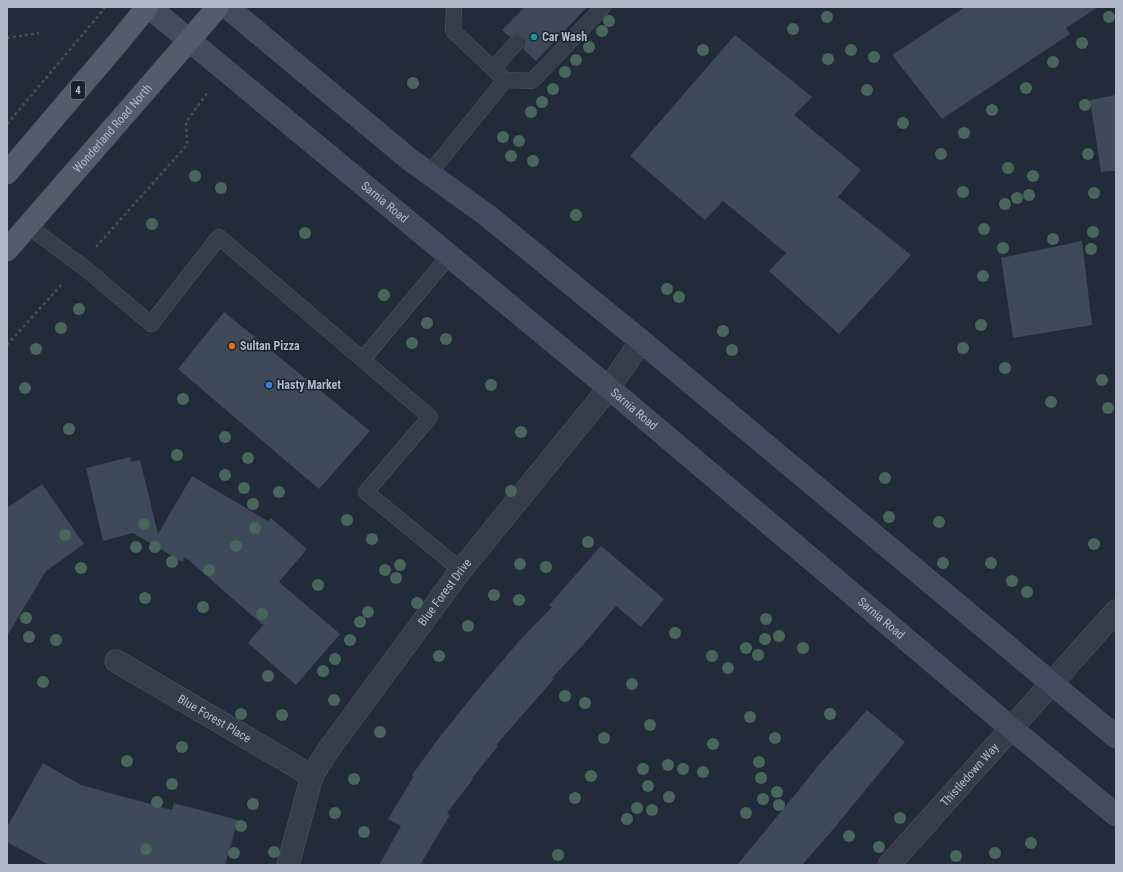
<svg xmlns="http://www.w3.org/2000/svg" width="1123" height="872" font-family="'Roboto Condensed',sans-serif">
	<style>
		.building { fill: #3e495a }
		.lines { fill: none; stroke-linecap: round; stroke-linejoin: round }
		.lane-casing { stroke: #505865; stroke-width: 16 }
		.street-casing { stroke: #505865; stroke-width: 23 }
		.secondary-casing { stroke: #505865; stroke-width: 23 }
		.primary-casing { stroke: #3f4654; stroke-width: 23 }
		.path { stroke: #3e5356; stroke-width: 2.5; stroke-dasharray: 3 3; stroke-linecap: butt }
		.lane { stroke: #353d4b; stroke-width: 15 }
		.street { stroke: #353d4b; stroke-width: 22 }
		.secondary { stroke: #434c5e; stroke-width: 22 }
		.primary { stroke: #535c6b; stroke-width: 22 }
		.tree { fill: #48675a }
		.culture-dot { fill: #0f9aa8; stroke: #1b222f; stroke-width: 1.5 }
		.food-dot { fill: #e8710a; stroke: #1b222f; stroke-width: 1.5 }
		.shop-dot { fill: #3f7fe0; stroke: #1b222f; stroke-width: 1.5 }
		.labels { text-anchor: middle; stroke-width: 3; stroke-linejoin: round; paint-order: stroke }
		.shield { fill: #1b222f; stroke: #838b99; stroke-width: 1 }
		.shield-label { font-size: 11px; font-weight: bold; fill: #b0b8c7 }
		.poi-label { font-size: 12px; font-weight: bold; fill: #b0b8c7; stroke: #1b222f; text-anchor: start }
		.street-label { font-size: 12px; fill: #b0b8c7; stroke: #1b222f }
	</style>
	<rect width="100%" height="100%" fill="#222b3a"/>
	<path class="building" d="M525,7H587L536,61L523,49L525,44V41L522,37L517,34L510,37L502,30Z
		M965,7H1098L1066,28L1070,34L942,119L892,55Z
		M735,35L812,97L794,115L861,170L838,197L911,255L839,334L769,271L786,253L723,201L705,220L630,156Z
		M1116,95V171L1101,172L1090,100Z
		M1082,241L1092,325L1013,338L1001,258Z
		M224,312L370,431L319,489L178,369Z
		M130,457L131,462L140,460L158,534L192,476L268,521L271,518L307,549L279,582L340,634L296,685L248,643L263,625L185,557L182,562L133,533L103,541L86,468Z
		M42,484L84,544L46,571L7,636V508Z
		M601,546L664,599L641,627L616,606L582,646L552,678L554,679L496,745L498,746L472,778L473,779L447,813L450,815L420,865H379L401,826L388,819L414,776L412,775L438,739L471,698L520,640L552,607L549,605Z
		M867,710L905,742L830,833L802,865H737L798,791L817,767Z
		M43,763L81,785L172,810L174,803L238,820L225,865H49L7,842V827Z"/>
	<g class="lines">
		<defs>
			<path id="lane" d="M493,69L516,43
				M505,80L532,81L603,7
				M429,174L505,80L453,31L454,7
				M28,226L86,269L151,324L219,237L430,417L366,492L461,570
				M363,359L449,256"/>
			<g id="street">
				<path id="s1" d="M116,661L312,776"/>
				<path id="s2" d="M288,865L312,776L329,749L461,570L609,388L641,341"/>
				<path id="s3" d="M889,865L1116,611"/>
			</g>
			<g id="secondary">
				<path id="s4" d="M149,7L609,388L1012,729L1116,815"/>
				<path d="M227,7L409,159L488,216L641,341L1116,737"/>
			</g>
			<g id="primary">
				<path d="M7,173L121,39L147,7"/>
				<path id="s5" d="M7,250L218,7"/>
			</g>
		</defs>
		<use href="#lane" class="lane-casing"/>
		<use href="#street" class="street-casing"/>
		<use href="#secondary" class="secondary-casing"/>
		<use href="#primary" class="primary-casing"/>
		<path class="path" d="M7,38L39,33
			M7,124L100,14L105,7
			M96,247L187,145L186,122L208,92
			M7,345L63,283"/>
		<use href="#lane" class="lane"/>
		<use href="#street" class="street"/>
		<use href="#secondary" class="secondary"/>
		<use href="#primary" class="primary"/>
	</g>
	<g class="tree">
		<circle cx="827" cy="17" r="6"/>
		<circle cx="1109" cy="17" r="6"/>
		<circle cx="609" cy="21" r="6"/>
		<circle cx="793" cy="29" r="6"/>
		<circle cx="602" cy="31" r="6"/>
		<circle cx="1082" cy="43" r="6"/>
		<circle cx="589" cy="47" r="6"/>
		<circle cx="703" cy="50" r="6"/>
		<circle cx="851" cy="50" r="6"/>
		<circle cx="874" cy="57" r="6"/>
		<circle cx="828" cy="59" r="6"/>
		<circle cx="576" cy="60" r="6"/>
		<circle cx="1053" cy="62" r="6"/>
		<circle cx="565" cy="72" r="6"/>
		<circle cx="413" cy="83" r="6"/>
		<circle cx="1026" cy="88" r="6"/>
		<circle cx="553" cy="89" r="6"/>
		<circle cx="867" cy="90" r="6"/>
		<circle cx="542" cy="102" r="6"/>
		<circle cx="1085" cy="105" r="6"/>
		<circle cx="992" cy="110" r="6"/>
		<circle cx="531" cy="112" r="6"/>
		<circle cx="903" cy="123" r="6"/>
		<circle cx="964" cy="133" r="6"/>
		<circle cx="503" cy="137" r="6"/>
		<circle cx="519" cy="141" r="6"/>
		<circle cx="941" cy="154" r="6"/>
		<circle cx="1088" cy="154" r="6"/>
		<circle cx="511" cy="156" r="6"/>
		<circle cx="533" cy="161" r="6"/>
		<circle cx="1008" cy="168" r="6"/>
		<circle cx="195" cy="176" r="6"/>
		<circle cx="1033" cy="176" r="6"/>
		<circle cx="221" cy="188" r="6"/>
		<circle cx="963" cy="192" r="6"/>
		<circle cx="1094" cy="193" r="6"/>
		<circle cx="1029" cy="195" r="6"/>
		<circle cx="1017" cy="198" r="6"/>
		<circle cx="1005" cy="204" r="6"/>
		<circle cx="576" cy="215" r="6"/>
		<circle cx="152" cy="224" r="6"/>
		<circle cx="984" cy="229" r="6"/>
		<circle cx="1093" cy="232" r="6"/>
		<circle cx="305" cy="233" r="6"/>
		<circle cx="1053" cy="239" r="6"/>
		<circle cx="1003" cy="248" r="6"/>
		<circle cx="1091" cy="249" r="6"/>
		<circle cx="983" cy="276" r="6"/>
		<circle cx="667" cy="289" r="6"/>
		<circle cx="384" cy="295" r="6"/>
		<circle cx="679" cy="297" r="6"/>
		<circle cx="79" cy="309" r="6"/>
		<circle cx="427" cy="323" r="6"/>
		<circle cx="981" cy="325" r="6"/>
		<circle cx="61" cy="328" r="6"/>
		<circle cx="723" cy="331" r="6"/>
		<circle cx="446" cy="339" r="6"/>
		<circle cx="412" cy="343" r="6"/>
		<circle cx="963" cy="348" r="6"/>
		<circle cx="36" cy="349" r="6"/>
		<circle cx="732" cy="350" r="6"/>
		<circle cx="1005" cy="368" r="6"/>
		<circle cx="1102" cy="380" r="6"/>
		<circle cx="491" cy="385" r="6"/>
		<circle cx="25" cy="388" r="6"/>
		<circle cx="183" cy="399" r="6"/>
		<circle cx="1051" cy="402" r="6"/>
		<circle cx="1108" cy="408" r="6"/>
		<circle cx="69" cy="429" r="6"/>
		<circle cx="521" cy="432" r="6"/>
		<circle cx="225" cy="437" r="6"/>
		<circle cx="177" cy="455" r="6"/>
		<circle cx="248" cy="458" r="6"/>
		<circle cx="225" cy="475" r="6"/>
		<circle cx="885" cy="478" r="6"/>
		<circle cx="244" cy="488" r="6"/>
		<circle cx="511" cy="491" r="6"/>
		<circle cx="279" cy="492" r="6"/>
		<circle cx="253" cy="504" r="6"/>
		<circle cx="889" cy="517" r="6"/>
		<circle cx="347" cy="520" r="6"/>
		<circle cx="939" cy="522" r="6"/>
		<circle cx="144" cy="524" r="6"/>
		<circle cx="255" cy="528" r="6"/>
		<circle cx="65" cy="535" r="6"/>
		<circle cx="372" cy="539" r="6"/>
		<circle cx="588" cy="542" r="6"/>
		<circle cx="1094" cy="544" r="6"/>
		<circle cx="236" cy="546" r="6"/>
		<circle cx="136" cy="547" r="6"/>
		<circle cx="155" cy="547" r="6"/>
		<circle cx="172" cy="562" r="6"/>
		<circle cx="943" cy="563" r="6"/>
		<circle cx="991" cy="563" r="6"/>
		<circle cx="520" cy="564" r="6"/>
		<circle cx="400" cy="565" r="6"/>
		<circle cx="546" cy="567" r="6"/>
		<circle cx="81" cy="568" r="6"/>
		<circle cx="209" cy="570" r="6"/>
		<circle cx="385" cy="570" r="6"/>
		<circle cx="396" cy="578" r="6"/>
		<circle cx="1012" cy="581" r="6"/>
		<circle cx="318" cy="585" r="6"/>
		<circle cx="1027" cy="592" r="6"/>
		<circle cx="494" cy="595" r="6"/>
		<circle cx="145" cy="598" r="6"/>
		<circle cx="519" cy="600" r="6"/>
		<circle cx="417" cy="603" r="6"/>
		<circle cx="203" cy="607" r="6"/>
		<circle cx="368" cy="612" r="6"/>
		<circle cx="262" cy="614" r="6"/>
		<circle cx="26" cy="618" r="6"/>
		<circle cx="766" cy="619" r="6"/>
		<circle cx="360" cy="622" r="6"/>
		<circle cx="468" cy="626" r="6"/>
		<circle cx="675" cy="633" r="6"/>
		<circle cx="779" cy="636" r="6"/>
		<circle cx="29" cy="637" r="6"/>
		<circle cx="765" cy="639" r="6"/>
		<circle cx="56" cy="640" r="6"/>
		<circle cx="350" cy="640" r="6"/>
		<circle cx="746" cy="648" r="6"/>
		<circle cx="803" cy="648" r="6"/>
		<circle cx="758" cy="655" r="6"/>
		<circle cx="439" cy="656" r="6"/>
		<circle cx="712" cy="656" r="6"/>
		<circle cx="335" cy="659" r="6"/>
		<circle cx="728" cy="668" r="6"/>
		<circle cx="323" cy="671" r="6"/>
		<circle cx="268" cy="676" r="6"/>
		<circle cx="43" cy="682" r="6"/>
		<circle cx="632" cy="684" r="6"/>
		<circle cx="565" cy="696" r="6"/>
		<circle cx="334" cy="700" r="6"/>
		<circle cx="585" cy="703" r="6"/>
		<circle cx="241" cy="714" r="6"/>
		<circle cx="830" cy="714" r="6"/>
		<circle cx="282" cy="715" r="6"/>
		<circle cx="750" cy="717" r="6"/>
		<circle cx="650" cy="725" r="6"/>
		<circle cx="380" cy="732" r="6"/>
		<circle cx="604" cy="738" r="6"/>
		<circle cx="775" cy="738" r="6"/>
		<circle cx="713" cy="744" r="6"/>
		<circle cx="182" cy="747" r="6"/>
		<circle cx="127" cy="761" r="6"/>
		<circle cx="759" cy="762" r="6"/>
		<circle cx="668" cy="765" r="6"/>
		<circle cx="643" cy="769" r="6"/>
		<circle cx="683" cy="769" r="6"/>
		<circle cx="703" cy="772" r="6"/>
		<circle cx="591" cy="776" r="6"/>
		<circle cx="761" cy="778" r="6"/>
		<circle cx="354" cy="779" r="6"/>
		<circle cx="172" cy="784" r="6"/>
		<circle cx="648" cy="786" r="6"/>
		<circle cx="777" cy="792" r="6"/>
		<circle cx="669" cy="797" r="6"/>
		<circle cx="575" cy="798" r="6"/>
		<circle cx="763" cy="799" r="6"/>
		<circle cx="157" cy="802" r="6"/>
		<circle cx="253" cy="804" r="6"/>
		<circle cx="779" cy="805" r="6"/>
		<circle cx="637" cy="808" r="6"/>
		<circle cx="652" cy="810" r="6"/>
		<circle cx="335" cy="813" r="6"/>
		<circle cx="746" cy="813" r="6"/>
		<circle cx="900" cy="818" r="6"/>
		<circle cx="627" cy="819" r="6"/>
		<circle cx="241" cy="826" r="6"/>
		<circle cx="364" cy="832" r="6"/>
		<circle cx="849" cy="836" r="6"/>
		<circle cx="1031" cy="843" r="6"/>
		<circle cx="879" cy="847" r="6"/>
		<circle cx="146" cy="849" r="6"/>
		<circle cx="274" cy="852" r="6"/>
		<circle cx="234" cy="853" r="6"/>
		<circle cx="995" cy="853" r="6"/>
		<circle cx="558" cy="855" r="6"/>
		<circle cx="956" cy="856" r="6"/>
	</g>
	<circle class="culture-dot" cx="534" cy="37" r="4"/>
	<circle class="food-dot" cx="232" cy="346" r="4"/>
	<circle class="shop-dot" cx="269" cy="385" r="4"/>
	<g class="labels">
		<rect class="shield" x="71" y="81" width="14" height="18" rx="3"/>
		<g class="shield-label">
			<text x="78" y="94">4</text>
		</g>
		<g class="poi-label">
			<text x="542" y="41">Car Wash</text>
			<text x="240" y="350">Sultan Pizza</text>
			<text x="277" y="389">Hasty Market</text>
		</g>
		<g class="street-label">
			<text dy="4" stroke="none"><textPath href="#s5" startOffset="161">Wonderland Road North</textPath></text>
			<text dy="4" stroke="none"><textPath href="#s4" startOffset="306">Sarnia Road</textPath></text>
			<text dy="4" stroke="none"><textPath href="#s4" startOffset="630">Sarnia Road</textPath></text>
			<text dy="4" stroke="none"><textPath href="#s2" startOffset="319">Blue Forest Drive</textPath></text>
			<text dy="4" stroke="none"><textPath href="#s4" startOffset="954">Sarnia Road</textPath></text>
			<text dy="4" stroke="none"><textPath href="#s1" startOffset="114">Blue Forest Place</textPath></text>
			<text dy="4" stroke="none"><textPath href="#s3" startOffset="121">Thistledown Way</textPath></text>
		</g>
	</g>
	<rect width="1123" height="872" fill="none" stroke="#b0b8c7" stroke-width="16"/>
</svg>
